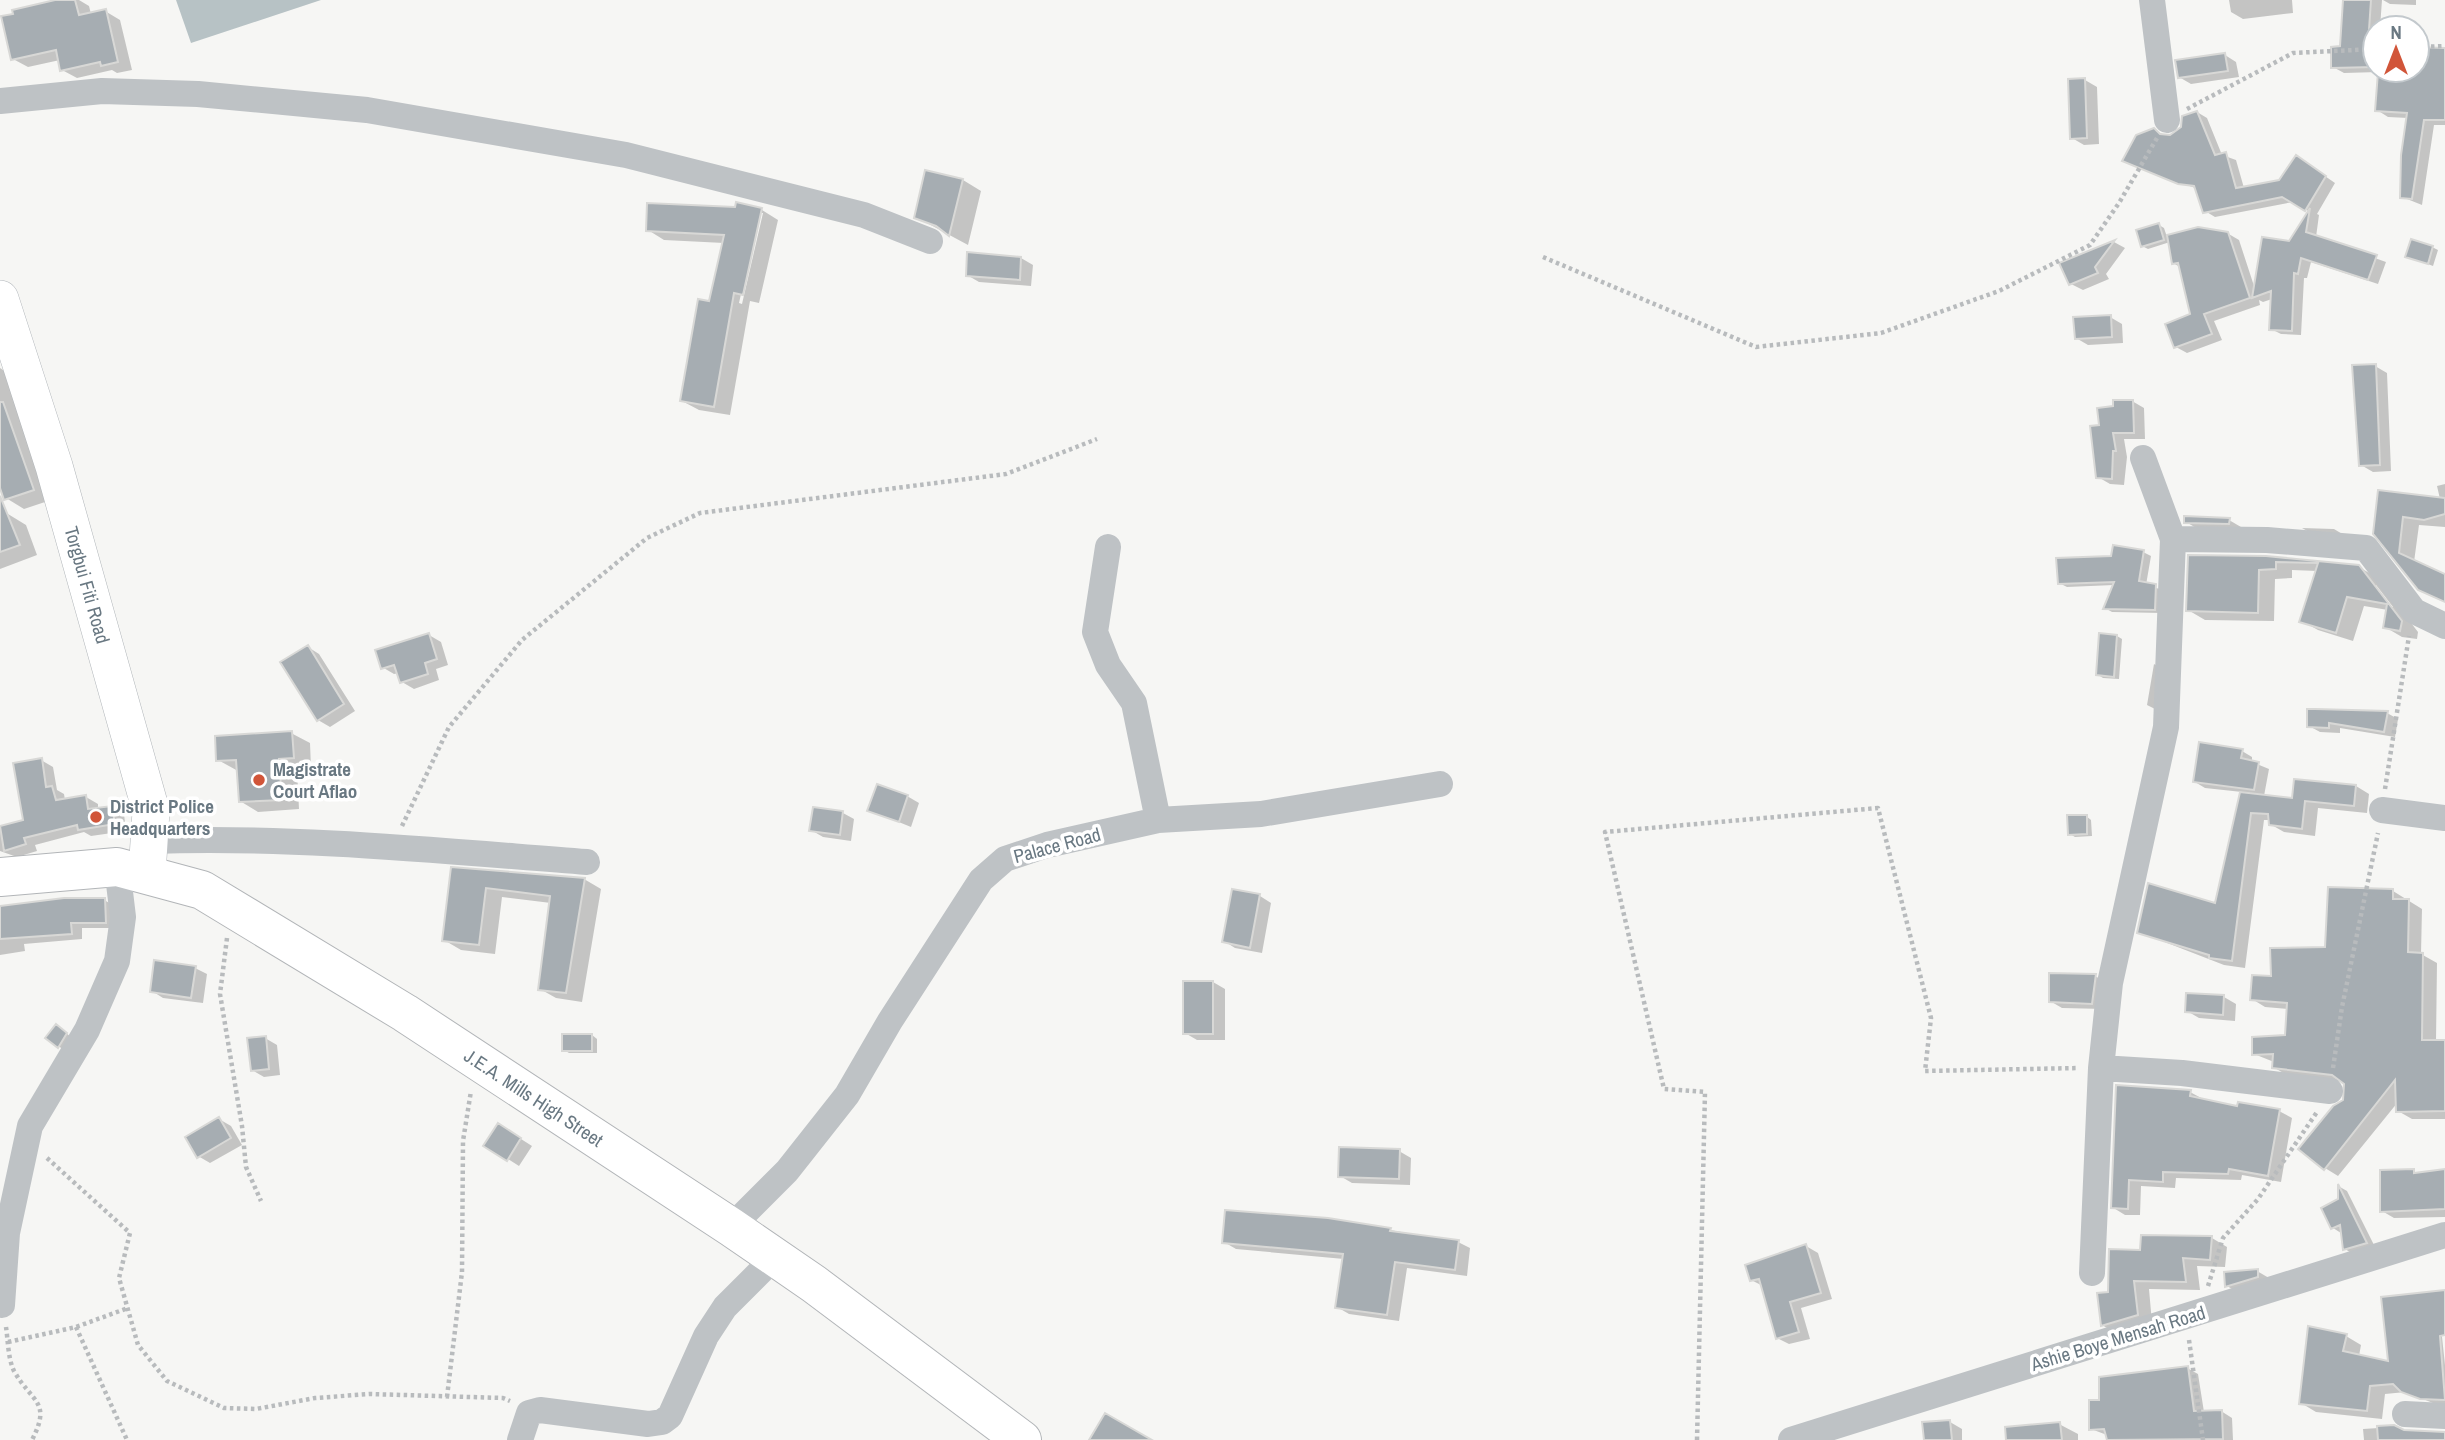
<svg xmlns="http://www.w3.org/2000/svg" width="2445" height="1440" font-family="'Archivo Narrow',sans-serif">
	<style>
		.water { fill: #b7c2c5 }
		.shadow { fill: #0003; fill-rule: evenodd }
		.building { fill: #a6adb2; stroke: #d8d8d6; stroke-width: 2 }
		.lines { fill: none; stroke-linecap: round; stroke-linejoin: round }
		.secondary-casing { stroke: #b1b6ba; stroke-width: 38 }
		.highway-casing { stroke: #b2b5b8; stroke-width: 40 }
		.path { stroke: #b8bbbd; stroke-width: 4.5; stroke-dasharray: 3.5 3.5; stroke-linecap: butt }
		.street { stroke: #bec2c5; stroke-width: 26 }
		.secondary { stroke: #fff; stroke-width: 37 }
		.highway { stroke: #fff; stroke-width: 38 }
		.poi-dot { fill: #d15539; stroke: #fff; stroke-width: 2.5 }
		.labels { text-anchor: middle; stroke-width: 7; stroke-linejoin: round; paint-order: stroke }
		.street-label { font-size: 19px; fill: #697882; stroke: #fff }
		.poi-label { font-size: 19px; font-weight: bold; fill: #697882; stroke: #fff; text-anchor: start }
	</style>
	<rect width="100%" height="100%" fill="#f6f6f4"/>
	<path class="water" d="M176,0H321L191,43Z"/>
	<path class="shadow" d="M62,0H79L89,6L91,14L105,11L120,20L132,70L117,73L112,70L77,78L62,70L60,60L28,67L13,59Z
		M2229,0H2292L2293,13L2243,19L2231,12Z
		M2345,0H2382L2380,28H2375V70H2417L2445,50V125H2434L2422,205L2402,197L2408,118L2388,117L2377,110L2379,72L2344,73L2333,67L2341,48Z
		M2383,0H2416V5L2390,4Z
		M2225,55L2236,62L2239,77L2191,84L2179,77Z
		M2085,80L2097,87L2099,144L2084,145L2072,138Z
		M2197,112L2207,118L2222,155L2236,160L2244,188L2280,181L2306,163L2335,183L2317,214L2319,215L2316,237L2386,262L2378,284L2311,262L2307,278H2304L2301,335L2281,334L2271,329L2272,299L2263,302L2259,300L2260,305L2214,321L2222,340L2187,353L2176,347L2192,315L2180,267L2173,263L2170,242L2148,249L2142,246L2159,225L2164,228L2167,237L2198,229L2227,233L2239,240L2255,289L2310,212L2293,202L2215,217L2205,211L2198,189L2134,166L2153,130L2170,137Z
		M963,180L981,191L968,245L916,217Z
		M762,210L778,220L759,303L750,301L730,415L699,410L682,401L724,243L664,240L648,230ZM759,213H763L742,304L739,303Z
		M2114,242L2125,248L2106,274L2109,279L2083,290L2071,284L2062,264Z
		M2432,247L2438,250L2433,266L2407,256Z
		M1021,258L1033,265L1031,286L979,282L967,275Z
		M2110,317L2122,324L2123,343L2088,345L2076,338Z
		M2375,366L2387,373L2391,471L2373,472L2361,465Z
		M0,368L6,372L51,500L24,509L6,498L0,482Z
		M2132,401L2144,408L2145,439H2124L2127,457L2124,485L2110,484L2098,477L2101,426Z
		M2445,484V527L2419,525L2414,562L2445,575V602L2419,589L2375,533L2380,492L2440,499L2437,486Z
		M8,514L26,525L37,555L0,569V517Z
		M2229,520L2241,527L2198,529L2186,522Z
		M2302,528L2334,529L2344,535L2309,532Z
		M2143,552L2151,556L2146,585L2163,590L2162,613L2112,612L2105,608L2114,585L2067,587L2059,583L2113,558Z
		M2266,557L2359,567L2376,577L2418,632L2417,639L2402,637L2385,627L2388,610L2364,606L2353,641L2318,630L2302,621L2317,571L2292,570V578L2275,579L2274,621L2205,620L2188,610ZM2376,585L2393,607H2389L2374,587Z
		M429,635L441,642L448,665L436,669L439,680L414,689L402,682L399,673L394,674L382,667Z
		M2117,636L2122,639L2119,679L2103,678L2097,674Z
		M308,647L319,654L355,711L330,727L318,720Z
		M2154,664L2164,670L2159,711L2147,705Z
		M2387,713L2398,719L2395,737L2340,728V733L2320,732L2309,726Z
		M291,733L310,743L311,768L297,769L299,809L258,812L240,801L238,771L218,760Z
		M2242,751L2252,757V762L2269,769L2264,796L2293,800L2356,786L2369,794L2367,813L2318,808L2315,836L2284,832L2270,824V820H2264L2245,968L2224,965L2139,932L2216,905L2242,792L2205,788L2195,782Z
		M41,760L53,767L57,790L64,794L65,800L86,797L98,804V810L112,807L124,814L126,831L91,836L84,832L35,845L37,851L17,857L0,851V828L25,821Z
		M907,796L919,803L911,827L869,810Z
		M843,813L854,819L851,841L823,837L811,830Z
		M2086,816L2091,820L2092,836L2075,837L2070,834Z
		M453,869L584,879L601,889L582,1002L556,998L540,989L551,903L502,897L495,954L461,950L444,940Z
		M2393,891L2422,909L2421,954L2437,963L2436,1042H2445V1119H2412L2398,1111V1102L2338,1176L2325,1168L2345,1101L2344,1082L2287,1075L2273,1067L2274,1062L2254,1054L2287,1037L2288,1009L2265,1007L2252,999L2273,978L2327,948Z
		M1260,896L1271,903L1262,953L1235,948L1224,941Z
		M104,900L115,906L117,928H82V939L24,944L25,951L0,955V907Z
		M195,968L207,974L203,1003L163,998L152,991Z
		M2095,976L2107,983L2104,1009L2062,1008L2050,1001Z
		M1213,982L1225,989V1040H1197L1185,1033Z
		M2188,995L2224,997L2236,1004L2235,1021L2199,1018L2187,1011Z
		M61,1029L71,1037L64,1050L47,1038Z
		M592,1035L597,1039V1053H569L564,1050Z
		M265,1038L277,1045L280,1075L264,1077L252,1070Z
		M2118,1087L2190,1092L2203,1099L2239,1108L2279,1111L2292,1118L2281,1182L2242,1175L2241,1180L2176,1178L2175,1188L2141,1186L2140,1215H2125L2112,1207Z
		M219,1119L231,1126L242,1145L210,1163L198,1156Z
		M510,1132L532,1146L519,1166L508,1159Z
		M1399,1151L1411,1158L1410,1185L1352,1183L1340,1176Z
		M2445,1170V1217L2394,1218L2382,1211L2413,1171L2419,1174Z
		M2340,1187L2347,1191L2375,1247L2353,1254L2345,1249L2341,1233L2333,1228Z
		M1390,1230L1458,1242L1470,1248L1467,1276L1407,1268L1399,1321L1349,1314L1337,1307L1344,1259L1236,1249L1224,1242Z
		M2212,1238L2227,1247L2225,1267L2197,1266L2200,1290L2149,1289L2152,1323L2117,1334L2102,1325L2110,1293L2142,1252Z
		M1806,1246L1818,1253L1832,1299L1801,1308L1810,1339L1789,1344L1777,1338L1763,1286L1751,1280Z
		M2257,1271L2269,1278L2239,1293L2227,1286Z
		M2445,1300V1317L2440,1318L2445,1365V1408L2406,1392L2385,1394L2382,1419L2316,1412L2301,1403L2346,1336L2361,1345L2359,1356L2390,1363Z
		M2187,1368L2198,1374L2204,1412L2221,1411L2232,1418L2233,1440H2108L2107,1435L2091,1429L2100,1401Z
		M1950,1422L1962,1429V1440H1925Z
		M2059,1424L2078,1434V1440H2009Z
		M2394,1427L2404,1431L2445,1433V1440H2364L2363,1429Z"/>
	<path class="building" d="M55,0H75L79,15L106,9L118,62L101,66L100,62L60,71L56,50L11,60L1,16L13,14L12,10Z
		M2343,0H2371L2368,45H2375V67L2331,68V47L2340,46Z
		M2417,47L2445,48V120H2424L2412,199L2400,198L2401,155L2407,113L2375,111L2378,72L2415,74Z
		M2225,53L2228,71L2178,78L2175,60Z
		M2085,78L2087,138L2070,139L2068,79Z
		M2197,111L2215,155L2226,152L2236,188L2279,180L2296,155L2326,176L2305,211L2282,197L2203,213L2194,186L2178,184L2122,161L2136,135L2154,128L2160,134L2170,135L2181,127L2182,116Z
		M925,170L963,179L949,236L936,226L914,218Z
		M736,202L762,208L743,295L734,293L714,407L680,401L698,299L709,301L724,235L646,231L647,203L735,207Z
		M2310,208L2306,232L2377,255L2368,280L2301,258L2298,274L2294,273L2292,331L2269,330L2271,291L2252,298L2262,237L2289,241Z
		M2159,223L2164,240L2141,247L2136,230Z
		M2198,227L2228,232L2250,298L2204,314L2212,334L2174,348L2165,324L2190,314L2178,263L2172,264L2167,235Z
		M2411,239L2433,246L2428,264L2405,257Z
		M2115,240L2095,267L2098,273L2069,285L2059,263Z
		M967,252L1021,257L1020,280L966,276Z
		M2111,315L2112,337L2075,339L2073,317Z
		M2376,364L2380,465L2359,466L2352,365Z
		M2113,400H2133L2134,433H2113L2116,451H2113L2112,479L2096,478L2090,426L2099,425L2097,408L2113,406Z
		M0,402H3L34,490L4,500L0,488Z
		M2378,490L2445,498V514L2424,520L2403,517L2399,553L2445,574V602L2418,590L2373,534Z
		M0,496L20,545L0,552Z
		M2184,516L2230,518L2229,524L2184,523Z
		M2113,545L2144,550L2139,581L2156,584L2155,610L2103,609L2114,582L2058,584L2056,558L2111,556Z
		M2188,555L2266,556L2359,565L2402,621L2400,631L2383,628L2387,604L2347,597L2336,633L2299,622L2318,563L2276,562V569L2259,570L2258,613L2186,611Z
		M429,633L437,659L425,663L428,674L400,683L394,665L381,669L375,650Z
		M2099,633L2117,635L2114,677L2096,675Z
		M308,645L344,704L317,721L280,662Z
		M2307,709H2315L2388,711L2384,732L2329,723V728L2307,727Z
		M292,731L294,758L279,759L282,800L239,802L236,760L216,761L215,736Z
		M2199,742L2243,749L2241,758L2259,762L2254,790L2193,782Z
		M42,758L46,787L52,786L56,800L86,795L88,809L112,806L115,824L78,830L77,825L24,838L26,844L4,851L0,826L23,820L13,763Z
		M2294,779L2356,785L2354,806L2305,801L2302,829L2269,825L2268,814L2251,813L2232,961L2209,958V955L2137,933L2148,883L2215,903L2240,792L2292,798Z
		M877,784L908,795L899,822L867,811Z
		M813,807L843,811L840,835L809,831Z
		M2067,815H2087V834L2068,835Z
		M451,867L585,878L566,993L538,990L550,896L486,888L479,945L442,941Z
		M2328,887L2393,889V899H2409L2408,952L2423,953L2422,1040H2445V1111L2396,1112L2395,1080L2324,1170L2298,1149L2333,1106L2343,1100L2344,1084L2332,1075L2272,1068L2273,1054L2252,1055V1037L2285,1035L2287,1003L2250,1000L2252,975L2271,976L2270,948L2325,947Z
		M1232,889L1260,894L1250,948L1222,942Z
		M64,898H105L106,923H71L72,934L0,939V906Z
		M154,960L196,966L191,998L150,992Z
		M2049,973L2096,974L2092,1004L2049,1002Z
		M1183,981H1213V1034H1183Z
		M2186,993L2224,995L2223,1015L2185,1012Z
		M56,1024L67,1033L58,1048L45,1038Z
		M562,1034H592V1051H562Z
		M266,1036L269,1069L251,1071L247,1038Z
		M2116,1085L2191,1090L2190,1096L2237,1106L2238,1102L2280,1109L2268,1176L2229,1169L2228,1174L2163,1172V1182L2129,1180L2128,1209L2111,1208Z
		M219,1117L231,1138L197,1158L185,1137Z
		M498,1123L521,1138L507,1161L483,1146Z
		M1339,1147L1400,1149L1399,1179L1338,1177Z
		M2414,1169V1173L2445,1169V1209L2380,1212V1170Z
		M2338,1184L2367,1243L2343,1250L2340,1225L2331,1229L2321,1208L2338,1199Z
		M1225,1210L1328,1218L1391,1228L1390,1231L1459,1240L1455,1270L1395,1262L1387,1315L1335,1308L1343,1254L1222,1243Z
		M2141,1235L2212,1236L2210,1260L2183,1258L2186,1282L2134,1281L2138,1315L2101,1326L2097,1293L2108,1292L2109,1249L2140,1250Z
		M1806,1244L1821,1293L1790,1302L1799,1332L1776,1339L1759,1279L1750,1281L1745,1265Z
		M2258,1269V1277L2225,1287L2224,1272Z
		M2445,1290V1335L2440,1336L2445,1400L2420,1399L2401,1392L2393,1384L2370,1386L2367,1411L2299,1404L2308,1326L2347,1334L2343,1351L2388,1361L2381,1297Z
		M2188,1366L2194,1411L2222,1410L2223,1439L2107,1440L2104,1429L2089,1430V1400H2099V1377Z
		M1105,1413L1152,1440H1089Z
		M1950,1420L1952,1440H1924L1922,1422Z
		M2060,1422L2062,1440H2006L2005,1427Z
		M2394,1425L2404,1430L2445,1432V1440H2378L2377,1426Z"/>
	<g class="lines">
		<defs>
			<g id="secondary">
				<path id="s1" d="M0,299L54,466L151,811L147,874"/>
			</g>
			<g id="highway">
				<path id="s2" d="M0,877L117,867L202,890L405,1013L731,1227L814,1284L1022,1440"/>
			</g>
		</defs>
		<use href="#secondary" class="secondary-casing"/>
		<use href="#highway" class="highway-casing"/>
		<path class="path" d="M2417,47L2445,46
			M2187,109L2293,53L2375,49
			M1543,257L1756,347L1881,333L1999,291L2090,245L2119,203L2157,138
			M2385,789L2409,636
			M402,826L449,727L522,640L647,538L700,513L1006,474L1097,439
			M227,938L220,994L242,1126L246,1167L261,1201
			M2333,1068L2342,1007L2378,833
			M47,1158L130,1233L119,1278L138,1345L167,1381L224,1408L256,1409L315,1398L370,1394L503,1398L510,1401
			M2208,1286L2223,1238L2258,1199L2317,1112
			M6,1327C8,1340 8,1359 14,1371C32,1403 52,1401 32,1440
			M76,1327L127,1440
			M2189,1340L2203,1440
			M8,1342L76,1327L128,1308
			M447,1397L462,1272L463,1141L471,1091
			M1697,1440L1705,1092L1664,1089L1605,832L1878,808L1931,1018L1925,1071L2079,1068"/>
		<path class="street" d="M2152,0L2167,120
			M0,101L102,91L198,94L367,110L626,155L864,215L930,241
			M2143,458L2173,539
			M1108,547L1095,632L1108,665L1134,703L1158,820
			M2382,810L2445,818
			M151,841C296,836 442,851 587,862
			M2101,1068L2110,983L2166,727L2173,539L2267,540L2366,548L2414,611L2445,626
			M731,1227L787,1171L847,1095L890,1021L981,880L1005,859L1047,845L1158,820L1261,814L1440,784
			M2092,1273L2101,1068L2182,1073L2330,1091
			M2,1305L7,1233L30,1126L87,1030L117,961L123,917L117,867
			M2405,1414L2445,1416
			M520,1440L529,1413L540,1410L648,1424L662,1422L670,1416L706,1336L725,1307L775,1257
			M1791,1440L2445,1235"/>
		<use href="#secondary" class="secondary"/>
		<use href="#highway" class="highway"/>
	</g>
	<g class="poi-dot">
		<circle cx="259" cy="780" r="7"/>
		<circle cx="96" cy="817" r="7"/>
	</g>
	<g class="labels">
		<g class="street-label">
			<text dy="7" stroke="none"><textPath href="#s1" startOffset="299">Torgbui Fiti Road</textPath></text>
			<text transform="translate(1057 845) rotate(-15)" y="7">Palace Road</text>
			<text dy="7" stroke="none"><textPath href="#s2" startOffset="597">J.E.A. Mills High Street</textPath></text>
			<text transform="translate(2118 1338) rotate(-17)" y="7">Ashie Boye Mensah Road</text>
		</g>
		<g class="poi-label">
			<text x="273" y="776">Magistrate<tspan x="273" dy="22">Court Aflao</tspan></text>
			<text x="110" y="813">District Police<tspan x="110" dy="22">Headquarters</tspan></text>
		</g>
	</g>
	<g transform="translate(2396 49)"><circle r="33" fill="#ffffff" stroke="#c3c9cd" stroke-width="2"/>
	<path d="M0-5L12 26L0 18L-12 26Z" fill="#d15539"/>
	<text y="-10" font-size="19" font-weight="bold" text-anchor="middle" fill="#697882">N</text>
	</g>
</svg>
